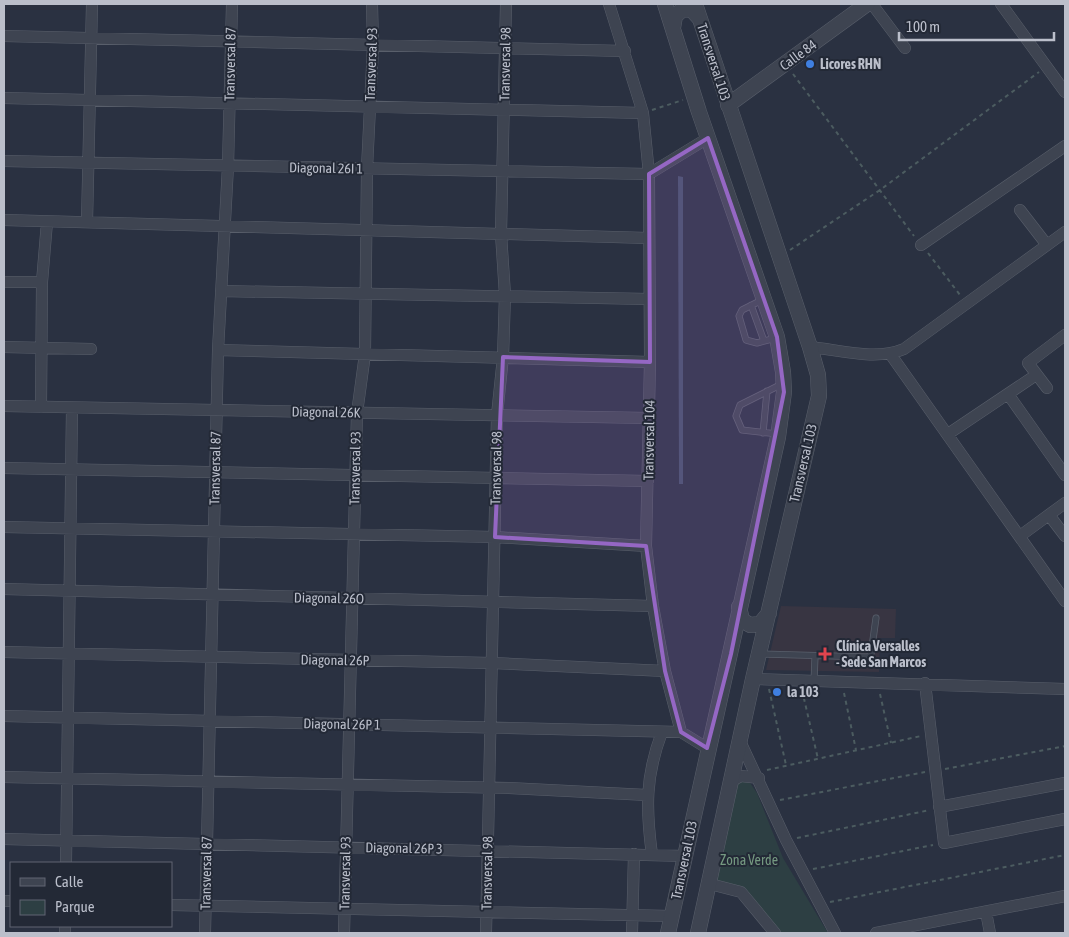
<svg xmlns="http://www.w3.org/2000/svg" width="1069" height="937" font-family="'Asap Condensed',sans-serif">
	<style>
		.medical { fill: #383542 }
		.green { fill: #2d3f43 }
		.water { fill: #445069 }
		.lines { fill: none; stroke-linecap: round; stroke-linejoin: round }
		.service-casing { stroke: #595f6b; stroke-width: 7 }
		.minor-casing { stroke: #595f6b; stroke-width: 12 }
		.tertiary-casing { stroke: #595f6b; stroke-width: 16 }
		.path { stroke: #4c5c60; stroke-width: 2; stroke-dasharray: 4 4; stroke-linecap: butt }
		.service { stroke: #3e4451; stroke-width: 5.5 }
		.minor { stroke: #3e4451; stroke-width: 11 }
		.tertiary { stroke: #3e4451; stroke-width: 15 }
		.marked { fill: #9567c4; fill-opacity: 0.2; stroke: #9567c4; stroke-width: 4; stroke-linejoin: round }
		.shop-dot { fill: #3f7fe0; stroke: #232936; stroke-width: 2 }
		.health-dot { fill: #e0444e; stroke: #232936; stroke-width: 2 }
		.labels { text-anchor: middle; stroke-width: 4; stroke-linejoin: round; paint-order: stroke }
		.street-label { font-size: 14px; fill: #bbbfcb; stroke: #232936 }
		.poi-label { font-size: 14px; font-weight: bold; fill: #bbbfcb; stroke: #232936; text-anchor: start }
		.park-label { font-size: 14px; fill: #759981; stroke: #232936 }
	</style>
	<rect width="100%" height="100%" fill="#2a3141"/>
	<path class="medical" d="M781,606L896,609L895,638H880L879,672L766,670Z"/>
	<path class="green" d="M748,780L757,793L783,858L828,933H779L743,891L712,883L732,784Z"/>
	<path class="water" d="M678,176L683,177V484H679Z"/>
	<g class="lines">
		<defs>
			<path id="service" d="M762,300L742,310L739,316L746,340L757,343L776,338
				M751,305L764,341
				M763,433L767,391
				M778,434L742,430L736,416L740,405L782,384
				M761,654L868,657L871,654L876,618
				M814,681L815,657"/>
			<path id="minor" d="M609,4L643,113L649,174L650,362L646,546L653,606L665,671L681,732L707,748
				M872,4L905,48
				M1001,4L1065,92
				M4,36L625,51
				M4,98L643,113
				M4,161L649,174L708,138
				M1020,210L1047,245
				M4,220L648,238
				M87,222L92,4
				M921,245L1065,146
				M4,282H42
				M221,291L649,299
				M4,347L91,349
				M810,347C840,350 876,361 904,349L1065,232
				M218,350L650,362
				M891,355L1065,601
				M1047,388L1028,363L1065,335
				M1008,394L1065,475
				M4,406L649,418
				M41,407L42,282L47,222
				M948,434L1036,375
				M4,468L648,481
				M1049,515L1065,536
				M4,527L495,537L646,546
				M1020,536L1065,503
				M4,589L653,606
				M4,652L492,663L665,671
				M753,679L1065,689
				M925,683L944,843L1065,819
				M4,716L681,732
				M739,739L786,840L835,933
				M4,777L509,788L647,795
				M730,782L741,776L759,778
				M939,807L1065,783
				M4,839L685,856
				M652,855C646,809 645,777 662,732
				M66,863L72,408
				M710,884L741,892L775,933
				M4,901H11
				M171,905L672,916
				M986,912L990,933
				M65,933V926
				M205,933L218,350L228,166L232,4
				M344,933L357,413L365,354L367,168L373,46L372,4
				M486,933L497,415L503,357L505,295L501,234L506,4
				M632,933L634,854
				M876,933L1065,896"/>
			<path id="tertiary" d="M665,4L699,112L777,337L783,372L784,392L778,437L668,933
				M695,4L810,347L818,375L819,396L753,679L698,933
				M673,28L675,16L683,9L692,10L700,19
				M728,105L867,4
				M739,607L742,620L750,625L760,624L769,613"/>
		</defs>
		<use href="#service" class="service-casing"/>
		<use href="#minor" class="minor-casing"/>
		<use href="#tertiary" class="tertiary-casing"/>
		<path class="path" d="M793,74L914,236
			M652,110L683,100
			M790,250L880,190L1039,72
			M928,253L960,295
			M769,689L786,765
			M802,690L818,759
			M844,693L856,750
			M880,694L891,743
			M945,769L1065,746
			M767,770L921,736
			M780,800L925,772
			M797,838L930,810
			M813,869L933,845
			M830,902L1065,855"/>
		<use href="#service" class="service"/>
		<use href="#minor" class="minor"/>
		<use href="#tertiary" class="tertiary"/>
	</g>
	<path class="marked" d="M708,138L777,337L784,392L731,654L707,748L681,732L665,671L646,546L495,537L503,357L650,362L649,174Z"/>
	<g class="shop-dot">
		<circle cx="810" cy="64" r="5"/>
		<circle cx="777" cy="692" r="5"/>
	</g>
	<path class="health-dot" d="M822.5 646.5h5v5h5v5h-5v5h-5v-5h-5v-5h5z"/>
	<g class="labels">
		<g class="street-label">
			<text transform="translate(798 55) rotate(-36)" y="5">Calle 84</text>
			<text transform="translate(714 62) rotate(72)" y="5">Transversal 103</text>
			<text transform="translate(230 64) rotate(-89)" y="5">Transversal 87</text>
			<text transform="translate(371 64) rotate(-88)" y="5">Transversal 93</text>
			<text transform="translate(505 64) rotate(-89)" y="5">Transversal 98</text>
			<text transform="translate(326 168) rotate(1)" y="5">Diagonal 26I 1</text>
			<text transform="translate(326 412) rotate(1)" y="5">Diagonal 26K</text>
			<text transform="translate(649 440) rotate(-89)" y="5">Transversal 104</text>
			<text transform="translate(803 463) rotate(-77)" y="5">Transversal 103</text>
			<text transform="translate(215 468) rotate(-89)" y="5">Transversal 87</text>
			<text transform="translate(355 468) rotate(-89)" y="5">Transversal 93</text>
			<text transform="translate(496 468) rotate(-89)" y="5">Transversal 98</text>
			<text transform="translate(329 598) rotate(1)" y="5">Diagonal 26O</text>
			<text transform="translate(335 660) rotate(1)" y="5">Diagonal 26P</text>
			<text transform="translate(342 724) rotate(1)" y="5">Diagonal 26P 1</text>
			<text transform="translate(404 848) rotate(1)" y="5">Diagonal 26P 3</text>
			<text transform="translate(684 860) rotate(-78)" y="5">Transversal 103</text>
			<text transform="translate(206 873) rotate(-89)" y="5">Transversal 87</text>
			<text transform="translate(345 873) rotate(-89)" y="5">Transversal 93</text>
			<text transform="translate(487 873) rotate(-89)" y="5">Transversal 98</text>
		</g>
		<g class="poi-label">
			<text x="820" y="69">Licores RHN</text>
			<text x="836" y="651">Clínica Versalles<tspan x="836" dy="16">- Sede San Marcos</tspan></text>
			<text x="787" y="697">la 103</text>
		</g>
		<g class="park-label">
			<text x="749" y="865">Zona Verde</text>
		</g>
	</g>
	<rect width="1069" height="937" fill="none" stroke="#bbbfcb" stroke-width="10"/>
	<rect x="10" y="862" width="162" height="65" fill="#232936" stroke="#606572"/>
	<rect x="20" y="878" width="25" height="8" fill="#3e4451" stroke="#606572"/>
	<text x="55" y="887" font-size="15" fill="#bbbfcb">Calle</text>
	<rect x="20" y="900" width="25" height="15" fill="#2d3f43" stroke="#606572"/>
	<text x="55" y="912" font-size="15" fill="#bbbfcb">Parque</text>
	<path d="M899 32v8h155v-8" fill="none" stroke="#bbbfcb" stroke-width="2.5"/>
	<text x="906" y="32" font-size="15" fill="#bbbfcb" stroke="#232936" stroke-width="4" paint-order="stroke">100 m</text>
</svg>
